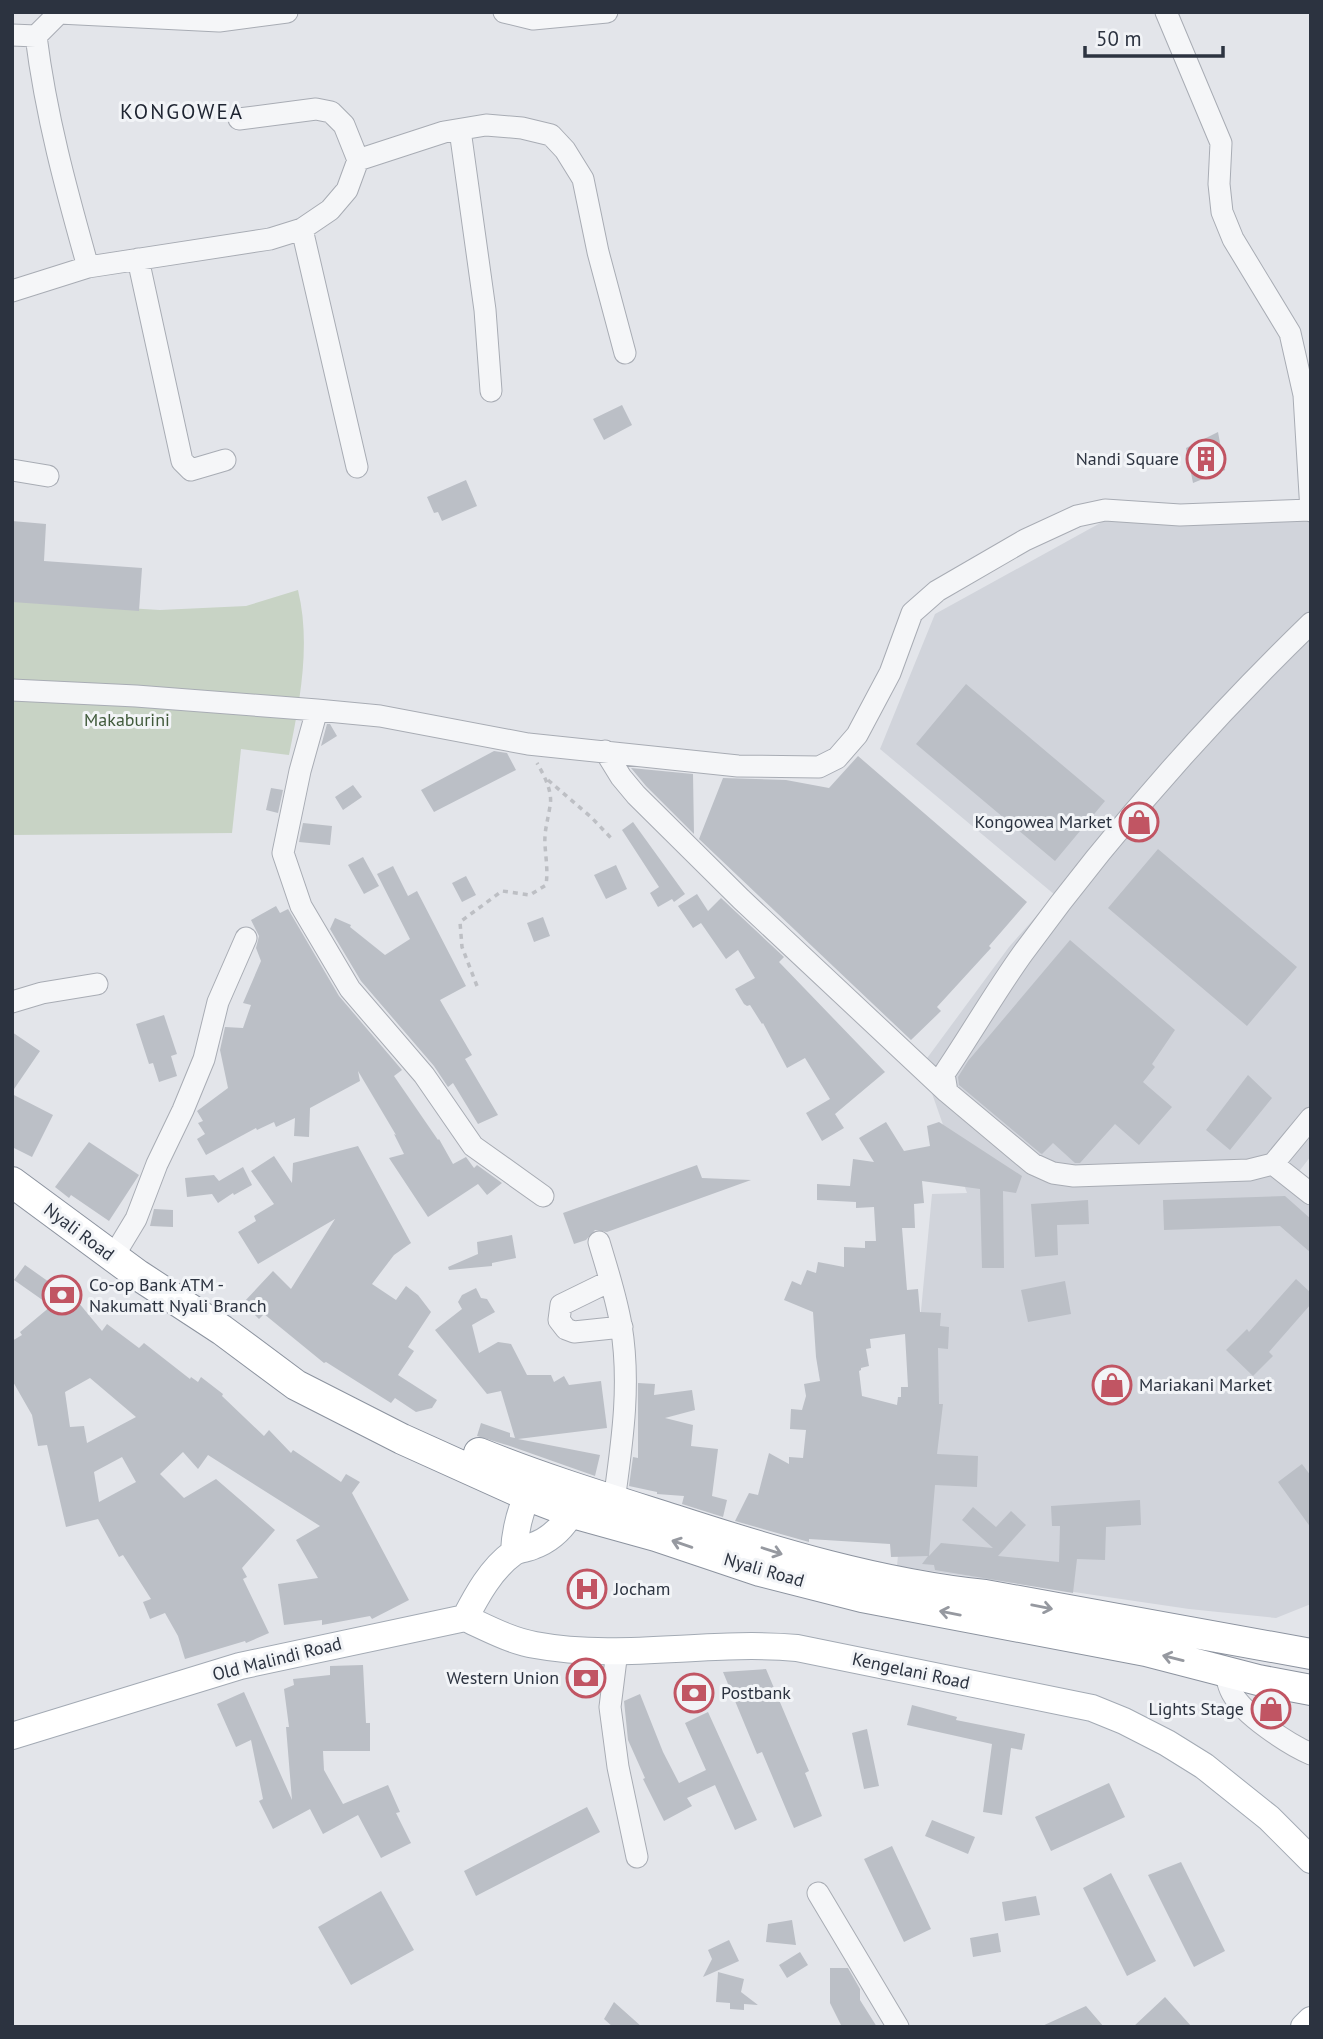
<svg xmlns="http://www.w3.org/2000/svg" width="1323" height="2039" font-family="'PT Sans',sans-serif">
	<style>
		.built { fill: #d1d4db }
		.green { fill: #c8d3c5 }
		.building { fill: #bbbfc6; fill-rule: evenodd }
		.lines { fill: none; stroke-linecap: round; stroke-linejoin: round }
		.minor-casing { stroke: #a8acb4; stroke-width: 23 }
		.major-casing { stroke: #a3aab4; stroke-width: 28 }
		.highway-casing { stroke: #8c939f; stroke-width: 32 }
		.path { stroke: #bdbfc4; stroke-width: 3.5; stroke-dasharray: 5 5; stroke-linecap: butt }
		.minor { stroke: #f5f6f8; stroke-width: 21 }
		.major { stroke: #fff; stroke-width: 26 }
		.highway { stroke: #fff; stroke-width: 30 }
		.oneway { stroke: #9699a0 }
		.labels { text-anchor: middle; stroke-width: 6; stroke-linejoin: round; paint-order: stroke }
		.poi-label { font-size: 18px; fill: #2c3340; stroke: #f2f4f7; text-anchor: end }
		.park-label { font-size: 18px; fill: #405a3b; stroke: #f2f4f7 }
		.street-label { font-size: 18px; fill: #2c3340; stroke: #f2f4f7 }
		.quarter-label { font-size: 21px; letter-spacing: 2px; fill: #1e2431; stroke: #f2f4f7 }
	</style>
	<rect width="100%" height="100%" fill="#e3e5ea"/>
	<path class="built" d="M1122,511L1311,515V1156L1286,1188L1311,1205V1604L1276,1618L1189,1609L897,1566L932,1194L967,1193L922,1065L1009,947L1055,895L880,749L935,614Z"/>
	<path class="green" d="M298,590C311,644 300,701 289,755L241,749L232,833L12,835V601L160,610L246,606Z"/>
	<path class="building" d="M622,405L632,425L604,440L593,419Z
		M1218,432L1225,470L1193,483L1186,448Z
		M466,480L477,506L442,521L438,512L434,513L427,497Z
		M12,521L46,524L44,561L142,568L139,611L12,602Z
		M966,684L1105,801L1055,861L916,744Z
		M327,724H330L337,736L321,746Z
		M494,751L507,753L516,770L434,812L421,790Z
		M858,756L1027,902L989,946L991,948L937,1007L941,1011L911,1040L699,839L723,778L786,780L829,788Z
		M631,768L693,774L694,834L646,786Z
		M353,785L362,797L343,810L335,797Z
		M271,788L283,790L278,813L266,810Z
		M633,822L685,894L674,902L672,899L658,907L650,893L659,887L622,830Z
		M303,823L332,826L330,845L299,842Z
		M1158,849L1297,967L1247,1026L1108,908Z
		M363,857L379,886L364,894L348,865Z
		M616,865L627,889L606,899L594,875Z
		M393,866L408,896L417,891L466,986L440,1000L472,1055L465,1059L498,1115L478,1124L453,1083L448,1087L434,1066L361,981L330,929L335,918L351,925L350,927L385,955L410,939L377,874Z
		M466,876L476,895L462,902L452,883Z
		M697,894L708,911L721,898L784,957L779,962L885,1072L835,1114L844,1128L822,1141L806,1113L830,1099L805,1058L787,1068L763,1023L762,1024L750,1005L747,1006L744,1004L735,989L755,978L738,950L726,959L701,923L693,928L678,906Z
		M276,906L280,913L288,909L339,996L402,1070L394,1076L438,1140L439,1139L453,1164L466,1157L474,1168L477,1165L502,1183L487,1195L478,1184L428,1217L389,1158L404,1154L394,1134L396,1135L358,1071L360,1081L310,1108L309,1137L294,1136L295,1118L276,1127L274,1122L257,1130L256,1128L206,1155L197,1139L205,1134L198,1123L203,1121L197,1111L228,1088L220,1050L225,1027L243,1028L251,1005L243,1003L261,961L256,948L259,936L251,920Z
		M543,917L550,936L534,942L527,923Z
		M1070,940L1175,1030L1152,1064L1155,1067L1143,1082L1172,1107L1139,1145L1115,1124L1080,1163H1075L1053,1143L1042,1154L1040,1153L959,1085L958,1077L968,1061Z
		M164,1015L177,1054L171,1056L177,1076L159,1082L153,1063L149,1064L136,1024Z
		M12,1032L40,1051L12,1092Z
		M1248,1075L1272,1098L1230,1150L1206,1130Z
		M12,1094L53,1115L32,1157L12,1147Z
		M886,1122L904,1151L930,1146L927,1126L939,1122L1022,1176L1016,1193L1003,1191L1004,1268H982L980,1189L922,1181L924,1203L914,1204L915,1228H902L907,1290L918,1289L920,1312L941,1313L940,1326L949,1327L948,1349L938,1348L939,1404H943L937,1454L978,1456L977,1487L935,1485L929,1556L941,1543L993,1548L962,1520L973,1507L996,1527L1011,1511L1026,1525L998,1556L1059,1562L1060,1526H1052L1051,1506L1140,1500L1141,1525L1106,1527L1105,1560L1077,1559L1073,1593L935,1570L934,1565L922,1564L928,1556L891,1557L890,1544L809,1539V1542L735,1521L749,1493L758,1495L769,1453L789,1464V1457L803,1458L806,1430L790,1429L791,1409L802,1410L806,1396L804,1384L820,1381L816,1357L813,1312L784,1300L792,1281L801,1285L807,1270L816,1273L818,1262L844,1267V1247L865,1248V1241H876L874,1207L856,1208V1202L817,1200V1184L850,1186L853,1159L874,1162L859,1138ZM905,1334L908,1387H901V1397H898L897,1405L862,1396L859,1371L861,1370V1368L869,1366L866,1349L871,1348L870,1339Z
		M89,1142L139,1175L109,1221L71,1195L69,1198L55,1187Z
		M358,1146L411,1243L394,1255L372,1284L396,1300L406,1286L418,1295L431,1312L408,1347L414,1351L398,1375L437,1400L432,1408L416,1412L395,1398L391,1403L326,1362L324,1363L264,1314L259,1319L243,1303L273,1271L291,1289L335,1219L258,1264L238,1232L256,1221L254,1216L274,1204L251,1171L274,1156L292,1183L293,1163Z
		M697,1165L702,1178L751,1180L607,1232L595,1230L586,1240L574,1244L563,1213Z
		M243,1167L252,1185L234,1195L233,1193L218,1203L212,1194L187,1197L185,1178L214,1175L219,1181Z
		M1285,1196L1311,1219V1253L1280,1226L1164,1230L1163,1200Z
		M1088,1200L1089,1224L1057,1225L1058,1255L1035,1257L1031,1204Z
		M154,1209L173,1210V1227L150,1226Z
		M512,1235L516,1258L492,1263V1266L449,1270L448,1267L478,1254L477,1242Z
		M25,1265L66,1294L69,1291L102,1331L107,1324L139,1348L144,1343L190,1379L191,1377L198,1382L201,1377L223,1394L222,1396L264,1436L269,1430L291,1453L293,1450L341,1482L346,1474L360,1482L352,1493L409,1600L372,1619L370,1616L322,1625V1620L284,1625L278,1584L318,1578L296,1540L320,1526L208,1455L198,1469L183,1452L160,1474L184,1498L216,1479L275,1530L242,1568L247,1577L243,1579L269,1633L246,1643L245,1641L185,1659L178,1636L165,1613L150,1619L143,1602L151,1599L123,1555L119,1557L98,1519L66,1527L47,1445L38,1446L32,1415L12,1380V1341L22,1335L20,1332L51,1306L14,1280ZM90,1378L136,1417L87,1443L84,1426L70,1427L65,1392ZM122,1457L136,1482L99,1502L94,1472Z
		M1296,1279L1311,1293V1304L1269,1352L1273,1356L1253,1376L1226,1350L1247,1329L1249,1332Z
		M1065,1281L1071,1314L1028,1322L1021,1290Z
		M476,1288L481,1298L487,1299L495,1312L472,1325L479,1353L498,1342L511,1344L527,1375H551L554,1382L564,1376L569,1385L601,1381L607,1428L518,1439L600,1455L595,1476L510,1446V1444V1446L477,1436L481,1423L510,1433V1437L515,1438L501,1391L487,1394L435,1330L462,1309L458,1302L462,1295Z
		M638,1383L655,1384L654,1395L692,1390L695,1410L665,1418L693,1425L691,1446L718,1449L712,1496L727,1500L723,1517L682,1504L684,1496L657,1494V1492L629,1486L633,1457L638,1458Z
		M1302,1464L1311,1476V1528L1278,1482Z
		M363,1665L366,1723H370V1751H323L324,1770L343,1804L388,1785L400,1812L396,1813L411,1843L381,1858L358,1815L323,1834L310,1809L273,1829L259,1801L263,1799L251,1740L236,1747L217,1704L244,1692L292,1800L286,1727H289L284,1689L294,1685L293,1679L330,1675V1666Z
		M766,1669L809,1771L805,1773L822,1816L794,1828L762,1752L757,1754L723,1672Z
		M640,1694L663,1752L679,1783L706,1770L685,1723L708,1712L757,1820L735,1830L715,1785L687,1798L692,1806L664,1821L643,1779L645,1778L628,1740L624,1701Z
		M912,1705L957,1717L956,1720L1025,1734L1022,1750L1011,1748L1002,1815L983,1812L992,1744L907,1725Z
		M867,1729L879,1786L864,1789L852,1733Z
		M1109,1783L1125,1817L1051,1851L1035,1817Z
		M587,1807L600,1832L476,1896L464,1871Z
		M932,1820L975,1837L968,1854L925,1836Z
		M892,1846L931,1929L904,1942L864,1859Z
		M1181,1862L1225,1951L1194,1967L1148,1875Z
		M1111,1873L1156,1961L1127,1976L1083,1888Z
		M381,1891L414,1950L351,1985L318,1927Z
		M1036,1896L1040,1915L1005,1921L1002,1902Z
		M792,1920L796,1945L766,1942L768,1924Z
		M998,1933L1001,1952L973,1957L970,1938Z
		M729,1940L739,1961L703,1977L712,1959L708,1950Z
		M800,1952L808,1965L787,1978L779,1965Z
		M830,1968H848L860,1989V2000L877,2027H842L830,2003Z
		M718,1972L744,1979L741,1992L758,2005L744,2004V2010L730,2009V2003L716,2002Z
		M1165,1997L1192,2027H1133Z
		M614,2002L642,2027H613L604,2019Z
		M1086,2006L1104,2027H1040Z"/>
	<g class="lines">
		<defs>
			<path id="minor" d="M504,12L533,19L607,12
				M1166,12L1221,143L1219,184L1222,212L1233,239L1290,333L1304,395L1311,511
				M12,35L36,36
				M239,119L316,109L331,112L344,125L358,160
				M460,130L485,310L491,391
				M302,229L357,467
				M138,259L182,461L191,470L225,460
				M88,267C66,189 46,116 36,36L59,13L219,21L287,12
				M12,291L88,267L270,239L302,229L330,210L347,190L358,160L444,132L486,125L522,128L551,135L565,150L583,179L598,252L625,353
				M12,470L48,476
				M1311,623C1206,725 1109,835 1023,953C995,992 971,1034 944,1074L947,1092L1033,1164L1053,1173L1074,1176L1249,1170L1273,1164L1311,1118
				M12,690L136,696L317,710L380,716L528,744L738,766L819,767L837,758L857,735L890,673L912,613L937,591L1025,540L1077,516L1105,510L1180,515L1310,510
				M317,710L300,771L283,853L301,906L350,989L424,1075L473,1146L543,1196
				M605,751L621,777L636,795L741,899L947,1092
				M12,1002L42,993L97,984
				M1273,1164L1311,1194
				M599,1242C607,1269 616,1296 621,1325C631,1384 622,1443 614,1501
				M113,1257L136,1219L157,1164L183,1110L204,1059L218,1002L246,938
				M610,1281L561,1305L559,1320L566,1329L574,1332L622,1327
				M617,1651L610,1707L618,1767L637,1857
				M1225,1671C1227,1679 1228,1686 1232,1693C1244,1715 1288,1744 1311,1754
				M818,1893L898,2027"/>
			<path id="major" d="M514,1552C515,1525 523,1501 536,1477
				M465,1618C487,1628 511,1641 535,1645C620,1661 710,1640 797,1648L1092,1708L1124,1721L1167,1743L1204,1766L1269,1818L1311,1860
				M12,1736L240,1666L465,1618C477,1595 491,1569 513,1553C518,1549 527,1549 533,1546C556,1538 571,1517 580,1496
				M1304,2027L1311,2020"/>
			<path id="highway" d="M12,1182L138,1275L222,1330L296,1385L402,1439L526,1495L573,1513L656,1536L760,1571L862,1597L1146,1651L1258,1680L1311,1690
				M479,1453C543,1479 609,1499 675,1520C777,1553 879,1584 985,1595L1311,1654"/>
		</defs>
		<use href="#minor" class="minor-casing"/>
		<use href="#major" class="major-casing"/>
		<use href="#highway" class="highway-casing"/>
		<path class="path" d="M548,780L592,818L612,839
			M477,986L462,947L460,922L502,891L530,895L546,885C548,871 546,860 545,845C544,831 548,820 550,806C553,792 544,775 537,763"/>
		<use href="#minor" class="minor"/>
		<use href="#major" class="major"/>
		<use href="#highway" class="highway"/>
	</g>
	<defs><path id="oneway-shaft" d="M-6 0H5M1.5-3L5.5 0L1.5 3" fill="none" stroke-width="1.6" stroke-linecap="round" stroke-linejoin="round" transform="scale(1.75)"/></defs>
	<g class="oneway">
		<use href="#oneway-shaft" transform="translate(682 1544) rotate(-161)"/>
		<use href="#oneway-shaft" transform="translate(772 1551) rotate(18)"/>
		<use href="#oneway-shaft" transform="translate(1042 1607) rotate(11)"/>
		<use href="#oneway-shaft" transform="translate(950 1613) rotate(-169)"/>
		<use href="#oneway-shaft" transform="translate(1173 1658) rotate(-166)"/>
	</g>
	<defs>
		<symbol id="building-ring" viewBox="-11 -11 22 22"><circle r="9.5" fill="#f2f4f7" stroke="#c15563" stroke-width="1.5"/><path d="M-4-6H4V6H1V3H-1V6H-4ZM-2.5-4.3h1.7v1.8h-1.7ZM.8-4.3h1.7v1.8H.8ZM-2.5-1h1.7V.8h-1.7ZM.8-1h1.7V.8H.8Z" fill="#c15563"/></symbol>
		<symbol id="shop-ring" viewBox="-11 -11 22 22"><circle r="9.5" fill="#f2f4f7" stroke="#c15563" stroke-width="1.5"/><path d="M-5-2.5h2.3a2.7 3.5 0 0 1 5.4 0H5L5.5 6h-11ZM-1.5-2.5h3a1.5 2.3 0 0 0-3 0Z" fill="#c15563"/></symbol>
		<symbol id="bank-ring" viewBox="-11 -11 22 22"><circle r="9.5" fill="#f2f4f7" stroke="#c15563" stroke-width="1.5"/><path d="M-6-4H6V4H-6ZM0-2.3a2.3 2.3 0 1 0 0 4.6a2.3 2.3 0 1 0 0-4.6Z" fill="#c15563"/></symbol>
		<symbol id="hospital-ring" viewBox="-11 -11 22 22"><circle r="9.5" fill="#f2f4f7" stroke="#c15563" stroke-width="1.5"/><path d="M-5-5h3v3.5h4V-5h3V5h-3V1.5h-4V5h-3Z" fill="#c15563"/></symbol>
	</defs>
	<g fill-rule="evenodd">
		<use href="#building-ring" x="1184" y="437" width="44" height="44"/>
		<use href="#shop-ring" x="1117" y="800" width="44" height="44"/>
		<use href="#bank-ring" x="40" y="1273" width="44" height="44"/>
		<use href="#shop-ring" x="1090" y="1363" width="44" height="44"/>
		<use href="#hospital-ring" x="565" y="1567" width="44" height="44"/>
		<use href="#bank-ring" x="564" y="1656" width="44" height="44"/>
		<use href="#bank-ring" x="672" y="1671" width="44" height="44"/>
		<use href="#shop-ring" x="1249" y="1687" width="44" height="44"/>
	</g>
	<g class="labels">
		<g class="poi-label">
			<text x="1179" y="465">Nandi Square</text>
			<text x="1112" y="828">Kongowea Market</text>
			<text x="89" y="1291" text-anchor="start">Co-op Bank ATM -<tspan x="89" dy="21">Nakumatt Nyali Branch</tspan></text>
			<text x="1139" y="1391" text-anchor="start">Mariakani Market</text>
			<text x="614" y="1595" text-anchor="start">Jocham</text>
			<text x="559" y="1684">Western Union</text>
			<text x="721" y="1699" text-anchor="start">Postbank</text>
			<text x="1244" y="1715">Lights Stage</text>
		</g>
		<g class="park-label">
			<text x="127" y="726">Makaburini</text>
		</g>
		<g class="street-label">
			<text transform="translate(79 1232) rotate(37)" y="6">Nyali Road</text>
			<text transform="translate(764 1570) rotate(16)" y="6">Nyali Road</text>
			<text transform="translate(277 1659) rotate(-14)" y="6">Old Malindi Road</text>
			<text transform="translate(911 1671) rotate(12)" y="6">Kengelani Road</text>
		</g>
		<g class="quarter-label">
			<text x="182" y="119">KONGOWEA</text>
		</g>
	</g>
	<rect width="1323" height="2039" fill="none" stroke="#2c3340" stroke-width="28"/>
	<path d="M1085 46v10h138v-10" fill="none" stroke="#2c3340" stroke-width="3.5"/>
	<text x="1096" y="46" font-size="21" fill="#2c3340" stroke="#f2f4f7" stroke-width="5" paint-order="stroke">50 m</text>
</svg>
